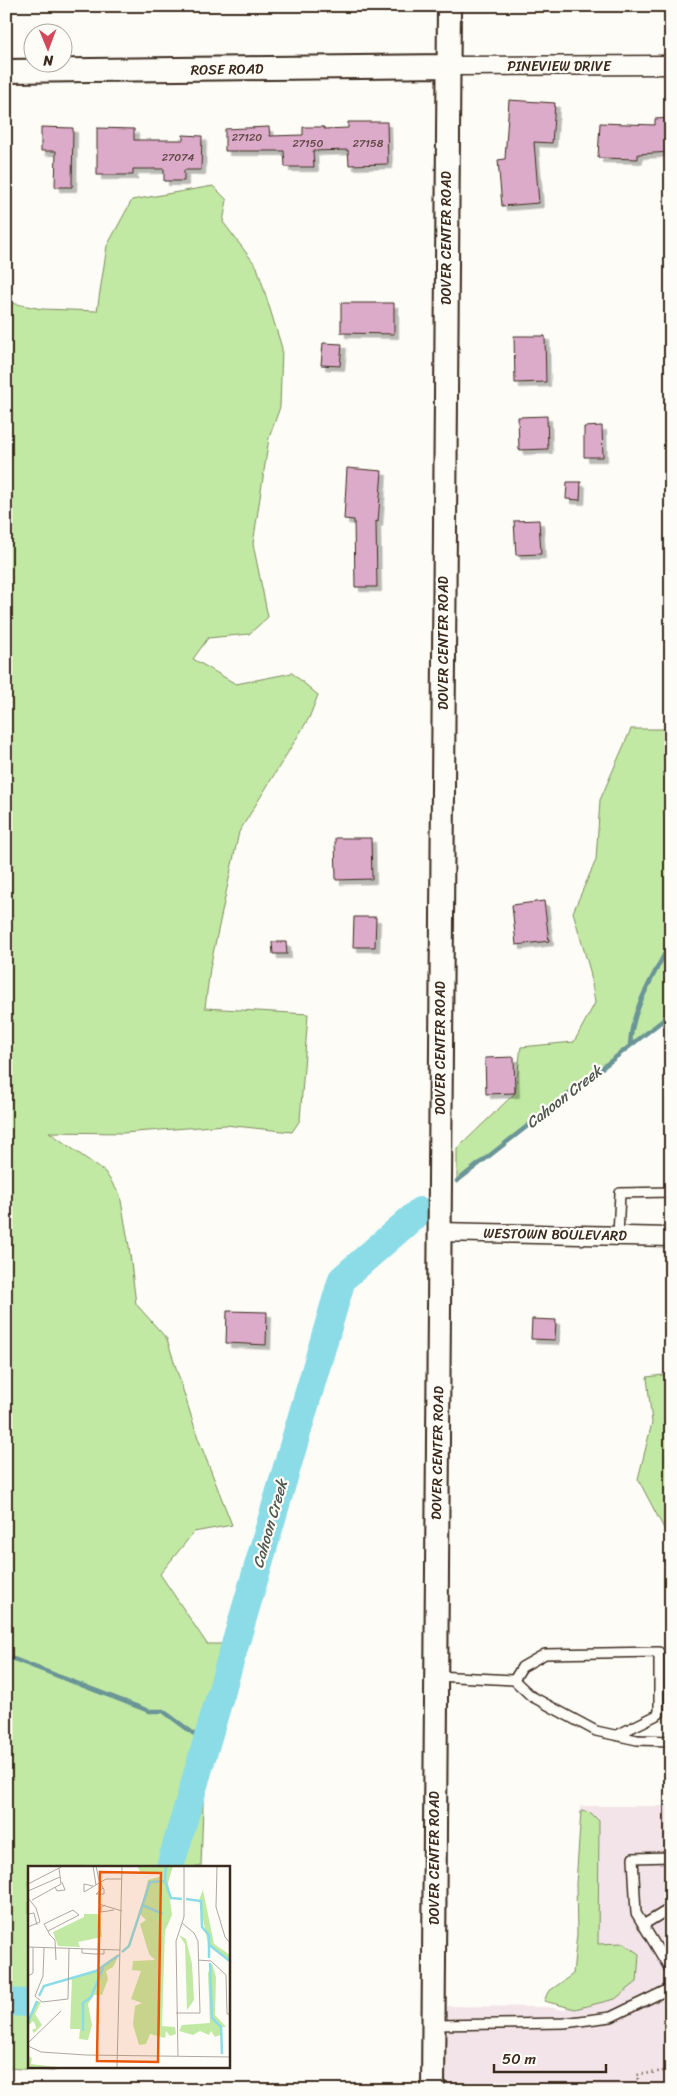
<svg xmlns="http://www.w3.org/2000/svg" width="677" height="2096" font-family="Sriracha,sans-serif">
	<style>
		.built { fill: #f3e4e9 }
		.green { fill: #c2e9a3; stroke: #7e8a60 }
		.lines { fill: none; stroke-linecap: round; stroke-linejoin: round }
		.stream { stroke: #6b9597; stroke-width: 4.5 }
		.river { stroke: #8bdce7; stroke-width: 28 }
		.building { fill: #dcabc9; stroke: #3b2a1e; filter: url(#shadow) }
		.service-casing { stroke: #3b2a1e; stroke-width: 12 }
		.minor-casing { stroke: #3b2a1e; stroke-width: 21 }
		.tertiary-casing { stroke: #3b2a1e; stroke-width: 26 }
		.path { stroke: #3b2a1e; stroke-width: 2.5; stroke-dasharray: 1 4; stroke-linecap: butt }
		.service { stroke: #fdfcf7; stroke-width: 9 }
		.minor { stroke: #fdfcf7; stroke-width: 18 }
		.tertiary { stroke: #fdfcf7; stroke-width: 22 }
		.labels { text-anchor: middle; stroke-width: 4.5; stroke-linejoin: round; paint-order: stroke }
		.number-label { font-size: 11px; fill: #634a49 }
		.street-label { font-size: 14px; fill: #3b2a1e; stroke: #fdfcf7 }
		.water-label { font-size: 15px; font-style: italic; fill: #4f5650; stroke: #fdfcf7 }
		.inset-river { fill: none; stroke: #8bdce7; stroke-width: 2.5 }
		.inset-road { fill: none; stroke: #afa8a0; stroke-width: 1 }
		.view { fill: #e8590c; fill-opacity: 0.15; stroke: #e8590c; stroke-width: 2.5 }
		.inset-edge { fill: none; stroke: #3b2a1e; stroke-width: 2.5 }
	</style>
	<defs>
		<filter id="shadow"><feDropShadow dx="4.5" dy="4.5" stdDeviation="0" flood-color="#0004"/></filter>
	</defs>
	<rect width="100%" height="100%" fill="#fdfcf7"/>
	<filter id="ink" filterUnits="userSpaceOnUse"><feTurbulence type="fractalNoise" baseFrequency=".02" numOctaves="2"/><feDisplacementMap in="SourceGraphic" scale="10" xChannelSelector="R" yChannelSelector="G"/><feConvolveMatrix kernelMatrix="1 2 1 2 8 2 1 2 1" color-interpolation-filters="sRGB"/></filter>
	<g filter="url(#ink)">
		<path class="built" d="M580,1806H671V2090H445V2006L547,2007L564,2010L587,1994Z"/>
		<path class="green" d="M213,186L227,200L223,222L257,267L282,348L280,407L269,438L253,544L268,617L249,634L208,638L193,659L236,684L292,673L318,695L309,718L239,832L210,968L205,1008L308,1014L300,1120L292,1132L225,1125L123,1133L49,1132L105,1172L120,1195L129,1246L136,1304L167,1339L198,1438L232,1525L194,1532L160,1574L207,1644H234L205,1742L201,1867H29V2067H65L53,2071L6,2068V302L42,309L97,311L107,246L132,200Z
			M631,729H671V1014L457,1181V1149L515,1093L521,1047L574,1042L595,1003L590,971L573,912L596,860L600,800Z
			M671,1374V1566L669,1538L638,1479L652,1423L647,1377Z
			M581,1811L591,1813L599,1821L598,1944L623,1943L639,1954L637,1982L615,1999L575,2009L544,2001L548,1992L573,1974L577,1934L576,1884Z"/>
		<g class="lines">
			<path class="stream" d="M630,1045C632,1006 655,975 671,941
				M457,1181L671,1014
				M6,1656L149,1711H163L205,1742"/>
			<path class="river" d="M170,1867L342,1279L420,1211
				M6,2002L29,2003"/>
		</g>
		<path class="building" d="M509,100L555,103L552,143L534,142L539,203L502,206L498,160L505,159Z
			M671,118V152L638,154V159L598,158L600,123L655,125V119Z
			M348,122H387L388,164L349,165L348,150L313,151L314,167H285L284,151H225V129L269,127L270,136L303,135V127H324V129L348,128Z
			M41,127L73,128L72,187H55L56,151H41Z
			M97,128L134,129V140H183V135L202,136L201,170H184V181H164V169H133V175H97Z
			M341,303H394V334L341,333Z
			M514,336H545L546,382L515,383Z
			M323,343L342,344L340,366L321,365Z
			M547,416L548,449L519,450L518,417Z
			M602,426L603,457H584V427Z
			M347,468L382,471L378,522L376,521L377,587H355L354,520L344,519Z
			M567,482H581L580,500L566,499Z
			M539,520L541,554L516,555L514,521Z
			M335,838H371L372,879L336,880Z
			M544,901L549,941L516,945L512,905Z
			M354,917H376L375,947H353Z
			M272,942H286L287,954H273Z
			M514,1057L515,1093L486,1094L485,1058Z
			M227,1311L267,1312L266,1345L226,1343Z
			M532,1319L556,1320L555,1340L531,1339Z"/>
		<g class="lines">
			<defs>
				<path id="service" d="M618,1236L620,1193L671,1192
					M436,1676L514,1680L531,1696L596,1731L637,1740L671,1741
					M514,1680L522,1667L545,1654L659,1652V1714L617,1735
					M671,1857L633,1858L636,1913L671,1971
					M643,1925L671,1908
					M435,2025L564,2023L611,2017L671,1988"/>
				<path id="minor" d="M447,66L671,65
					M439,1232L671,1237"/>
				<path id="tertiary" d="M6,71L447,66
					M433,2090L449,6"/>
			</defs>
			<use href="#service" class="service-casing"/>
			<use href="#minor" class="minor-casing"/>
			<use href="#tertiary" class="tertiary-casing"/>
			<path class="path" d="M660,2090L639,2088L637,2075L671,2070
				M664,2090L671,2081"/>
			<use href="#service" class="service"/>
			<use href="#minor" class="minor"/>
			<use href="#tertiary" class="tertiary"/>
		</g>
	</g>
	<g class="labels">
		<g class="number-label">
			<text x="247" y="141">27120</text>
			<text x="308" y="147">27150</text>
			<text x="368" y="147">27158</text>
			<text x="178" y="161">27074</text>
		</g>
		<g class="street-label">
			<text x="559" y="71">PINEVIEW DRIVE</text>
			<text transform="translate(227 69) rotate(-1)" y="5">ROSE ROAD</text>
			<text transform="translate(446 238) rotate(-90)" y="5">DOVER CENTER ROAD</text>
			<text transform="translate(443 643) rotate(-90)" y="5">DOVER CENTER ROAD</text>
			<text transform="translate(440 1048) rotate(-90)" y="5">DOVER CENTER ROAD</text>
			<text transform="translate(555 1234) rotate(1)" y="5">WESTOWN BOULEVARD</text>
			<text transform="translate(437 1453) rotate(-89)" y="5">DOVER CENTER ROAD</text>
			<text transform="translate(434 1858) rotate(-90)" y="5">DOVER CENTER ROAD</text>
		</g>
		<g class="water-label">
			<text transform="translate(564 1097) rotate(-38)" y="5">Cahoon Creek</text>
			<text transform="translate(270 1524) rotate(-74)" y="5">Cahoon Creek</text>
		</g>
	</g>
	<g transform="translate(28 1866)">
		<rect width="202" height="202" fill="#fdfcf7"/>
		<path d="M109,0H145L140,17L144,49L137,65L134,160L147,161L148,168L142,170L138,165L137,172L122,168L118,178L111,179L105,159L107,140L114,137L103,133L113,105L104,104L105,95L127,94L121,88L112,58L118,54L112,48L120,14L134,10L132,6L113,7ZM175,24L186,78L202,89V96L180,78L171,34ZM56,48H72L74,71L50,76L52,81L30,80L25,66L56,51ZM151,69L158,73L164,98L166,134L159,144L157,78ZM91,89L85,101L78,105L80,113L74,129H66L60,138L64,159L60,174L51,173L52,163H42L44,112L68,105ZM184,97L188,111L187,149L198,161H193L192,169L187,171L183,165L181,169L172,165L165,169L151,165L154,159L182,157L180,107ZM9,135L13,136L7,148L14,159L6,167L4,164L8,162L7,158L5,155L0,160V156ZM0,190L4,192L3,198L29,201L0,202Z" fill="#c2e9a3"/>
		<path class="inset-river" d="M137,15L143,32L154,33M158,33L173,35L174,61L181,69V92M114,39L135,48M180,78L203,96M94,86L101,80L122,16L137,15L138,0M182,97L184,152L193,161L194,188M11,130L16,120L68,105L91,89M0,156L9,135M55,165V137L63,131L75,102"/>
		<path class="inset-road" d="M65,0L68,19M68,0L71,14L75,22L76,23V28H68L75,22M189,0L188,41L197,71L203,78M0,18L35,0M27,21L29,25L37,24L34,16M0,25L32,11M56,26L78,13H94M56,26V18L65,20M71,28V38L94,45M0,32L8,42L12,56L0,61M4,34L33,18L31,2M77,39L73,41V46L86,44M0,48L6,47L9,59M20,65L51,49L45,44L16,58L22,69L27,74L28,94M0,81L92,84M16,82L15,110L7,130L14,136L40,133L41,82M54,83V87L66,88H76V84M170,94L183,95L198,109L199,148H203M0,110L5,107V81M148,147H172L170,75L166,67L154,57M0,177L33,145M0,180L13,186L58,189L203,191M150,190L148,75L156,51V0M89,202L94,0"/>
		<path class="view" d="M72,6L133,7L130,196L69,195Z"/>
		<rect width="202" height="202" class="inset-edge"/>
	</g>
	<rect width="677" height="2096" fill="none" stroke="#fdfcf7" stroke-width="25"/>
	<rect x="12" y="12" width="652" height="2071" fill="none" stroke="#3b2a1e" stroke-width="2" filter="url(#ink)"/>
	<g transform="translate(48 48) rotate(179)"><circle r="24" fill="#fdfcf7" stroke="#afa8a0"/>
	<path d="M0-4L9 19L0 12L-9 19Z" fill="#d1495b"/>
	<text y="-8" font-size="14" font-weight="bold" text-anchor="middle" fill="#3b2a1e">N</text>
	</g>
	<path d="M494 2064v8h112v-8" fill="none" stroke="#3b2a1e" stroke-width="2.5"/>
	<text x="502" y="2064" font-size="15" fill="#3b2a1e" stroke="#fdfcf7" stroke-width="4" paint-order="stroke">50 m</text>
</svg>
